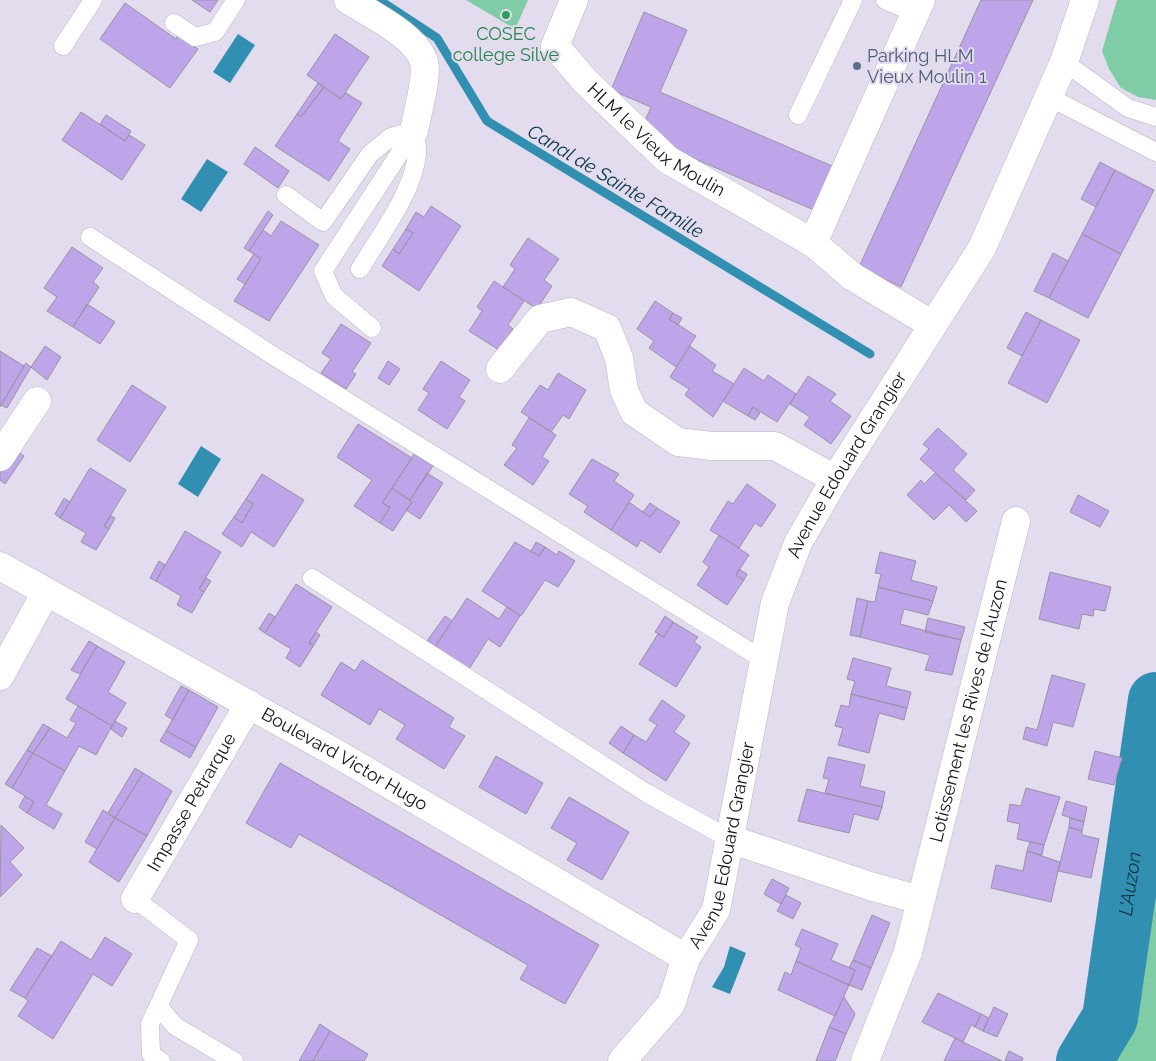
<svg xmlns="http://www.w3.org/2000/svg" width="1156" height="1061" font-family="Raleway,sans-serif">
	<style>
		.green { fill: #80cca7 }
		.water { fill: #3190b2 }
		.lines { fill: none; stroke-linecap: round; stroke-linejoin: round }
		.stream { stroke: #3190b2; stroke-width: 9 }
		.river { stroke: #3190b2; stroke-width: 56 }
		.building { fill: #bea4e9; stroke: #9993a4 }
		.lane-casing { stroke: #bbb5c6; stroke-width: 19 }
		.street-casing { stroke: #bbb5c6; stroke-width: 29 }
		.lane { stroke: #fff; stroke-width: 18 }
		.street { stroke: #fff; stroke-width: 28 }
		.leisure-dot { fill: #2e9e5b; stroke: #e2dcee; stroke-width: 2 }
		.service-dot { fill: #5c6f8a; stroke: #e2dcee; stroke-width: 2 }
		.labels { text-anchor: middle; stroke-width: 4; stroke-linejoin: round; paint-order: stroke }
		.leisure-label { font-size: 18px; fill: #27864d; stroke: #e2dcee }
		.service-label { font-size: 18px; fill: #4e5e75; stroke: #e2dcee; text-anchor: start }
		.street-label { font-size: 18px; fill: #17141a; stroke: #e2dcee }
		.water-label { font-size: 19px; font-style: italic; fill: #0a3544; stroke: #e2dcee }
	</style>
	<rect width="100%" height="100%" fill="#e2dcee"/>
	<path class="green" d="M466,0H528L515,29Z
		M1117,0H1156V100L1138,97L1121,88L1109,69L1102,51Z
		M1156,785V1061H1094L1119,1025Z"/>
	<path class="water" d="M238,34L255,45L230,83L213,72Z
		M207,159L228,172L201,212L181,199Z
		M201,446L221,459L198,497L178,484Z
		M730,946L746,953L730,994L712,987L724,967Z"/>
	<g class="lines">
		<path class="stream" d="M379,0L437,38L487,121L870,354"/>
		<path class="river" id="s1" d="M1084,1061L1110,1018L1156,700"/>
	</g>
	<path class="building" d="M192,0H218L210,12Z
		M981,0H1033L901,287L859,267Z
		M125,3L176,39L178,35L198,49L170,88L100,39Z
		M644,12L687,30L660,92L832,166L814,210L639,135L651,107L611,90Z
		M335,34L369,57L341,99L307,75Z
		M318,83L324,87L301,117L297,114Z
		M324,87L341,99L346,93L362,103L338,141L350,149L329,181L275,146L297,114L301,117Z
		M81,112L125,141L129,135L145,145L122,180L62,140Z
		M106,115L131,131L125,141L100,124Z
		M255,147L289,171L278,188L244,164Z
		M1100,162L1115,170L1096,207L1081,199Z
		M1115,170L1154,190L1121,254L1082,234Z
		M431,206L461,226L419,291L382,266L393,249L399,254L413,233L406,229L416,212L424,217Z
		M268,211L273,215L249,251L244,248Z
		M281,221L319,245L269,321L234,301L261,259L249,251L263,230L271,236Z
		M406,229L413,233L399,254L393,249Z
		M1082,234L1121,254L1088,318L1049,298Z
		M528,238L559,259L544,280L552,286L537,309L503,287L515,269L510,265Z
		M72,247L103,268L93,282L99,287L73,327L47,311L57,297L44,288Z
		M1053,253L1068,261L1049,298L1034,291Z
		M254,254L261,259L245,284L237,279Z
		M494,281L524,301L508,325L513,329L499,350L469,331L482,311L477,307Z
		M655,301L673,313L669,319L696,336L676,367L649,348L654,341L637,329Z
		M87,304L115,322L100,344L73,327Z
		M1026,312L1041,320L1022,356L1007,348Z
		M673,313L682,318L678,325L669,319Z
		M1041,320L1080,340L1047,403L1008,383Z
		M341,324L371,343L352,372L356,374L346,389L321,373L331,359L322,353Z
		M45,346L61,357L47,380L31,367Z
		M690,346L716,365L712,371L734,384L713,417L685,395L689,389L670,377Z
		M0,351L24,366L0,407Z
		M388,361L400,369L389,385L378,378Z
		M441,361L470,380L459,397L465,401L447,429L418,410L429,393L423,389Z
		M26,363L31,367L7,408L1,405Z
		M744,368L764,381L768,375L796,394L777,422L753,407L748,416L723,401Z
		M558,373L586,390L569,419L563,415L551,432L521,412L540,385L548,390Z
		M808,376L836,394L830,401L851,416L831,444L804,425L810,417L790,404Z
		M132,385L166,407L130,462L97,440Z
		M753,407L760,413L755,420L748,416Z
		M529,418L556,435L542,457L549,461L533,485L504,465L517,448L512,445Z
		M358,424L412,458L382,503L390,507L380,523L354,506L372,480L337,457Z
		M938,428L967,454L953,470L975,490L966,500L920,459L929,449L923,444Z
		M13,448L24,456L5,484L0,480V467Z
		M414,454L433,466L410,500L392,488Z
		M592,459L619,474L614,481L634,495L611,530L584,512L588,506L569,494Z
		M90,468L126,490L104,526L109,529L96,550L81,542L86,533L60,518Z
		M427,473L443,483L420,519L406,510L412,502L410,500Z
		M935,473L977,511L966,522L949,505L934,520L907,495L921,480L924,484Z
		M262,474L304,500L274,547L251,532L242,547L222,534L234,517L242,523L253,504L246,499Z
		M747,484L776,505L761,527L755,523L739,548L710,530L728,501L733,504Z
		M392,488L412,502L393,531L380,523L390,507L382,503Z
		M1078,495L1109,511L1100,527L1070,512Z
		M64,498L70,502L60,518L55,514Z
		M246,499L253,504L242,523L234,517Z
		M629,502L650,517L657,508L680,522L660,553L641,540L637,547L611,530Z
		M650,503L657,508L650,517L643,512Z
		M111,516L115,518L109,529L104,526Z
		M185,531L221,552L199,589L204,592L192,613L177,605L181,596L156,581Z
		M719,535L749,555L736,575L744,580L727,605L697,585L709,567L703,562Z
		M515,542L539,556L545,547L557,555L559,551L575,561L558,587L545,580L521,616L482,591Z
		M536,542L545,547L539,556L531,551Z
		M880,552L916,561L911,580L937,587L933,601L878,587L881,574L875,573Z
		M159,561L165,565L156,581L150,578Z
		M739,569L747,574L744,580L736,575Z
		M1050,572L1111,587L1105,611L1094,609L1093,616L1082,614L1079,629L1039,619Z
		M206,578L211,581L204,592L199,589Z
		M296,584L332,607L309,643L314,645L300,667L286,658L291,649L265,633Z
		M878,587L933,601L928,615L904,609L900,624L961,640L952,675L925,670L930,655L860,637L868,601L875,602Z
		M467,598L499,619L507,607L520,616L500,647L488,639L469,669L435,647Z
		M857,598L868,601L860,637L850,635Z
		M269,613L275,617L265,633L259,629Z
		M445,616L452,621L435,647L427,641Z
		M665,616L673,622L664,637L655,632Z
		M928,618L965,627L961,640L925,632Z
		M673,622L698,637L694,642L701,647L676,687L639,664L658,634L664,637Z
		M316,632L320,635L314,645L309,643Z
		M89,641L97,646L80,674L71,670Z
		M97,646L125,662L108,692L126,703L112,726L66,699Z
		M853,658L891,668L886,686L911,692L907,708L851,694L855,681L847,679Z
		M362,660L454,718L449,727L465,736L444,769L396,739L405,725L379,709L370,725L321,695L341,662L355,671Z
		M1052,675L1085,684L1073,727L1053,722L1047,746L1023,739L1026,727L1037,730Z
		M181,686L189,690L173,720L165,715Z
		M189,690L218,707L196,747L166,731Z
		M851,694L907,708L904,720L879,713L869,753L838,745L843,728L835,726L841,705L849,707Z
		M662,700L685,716L674,732L690,743L666,781L623,753L634,735L646,742L657,725L649,720Z
		M78,706L112,726L96,755L79,746L65,771L33,753L50,728L67,738L76,723L70,720Z
		M115,721L127,728L122,737L111,729Z
		M43,724L50,728L33,753L27,750Z
		M621,726L634,735L623,753L609,743Z
		M166,731L196,747L190,758L160,741Z
		M27,750L33,753L12,788L5,784Z
		M1095,751L1122,758L1114,785L1088,779Z
		M33,753L65,771L46,805L62,814L54,829L27,813L34,802L12,788Z
		M496,756L543,783L526,814L479,787Z
		M828,757L865,765L860,786L885,792L882,807L825,793L829,779L823,778Z
		M280,763L599,945L565,1004L520,979L528,965L299,834L291,848L246,823Z
		M135,768L143,773L115,818L108,813Z
		M143,773L172,791L147,836L115,818Z
		M1026,788L1060,797L1044,845L1017,839L1020,824L1007,821L1010,804L1021,806Z
		M807,789L882,807L878,820L854,814L849,833L798,821Z
		M25,796L34,802L27,813L19,807Z
		M569,797L629,832L602,880L567,860L577,843L551,828Z
		M1066,801L1087,807L1084,822L1062,815Z
		M103,810L115,818L97,849L85,842Z
		M115,818L147,836L119,882L89,862Z
		M1070,818L1084,822L1082,831L1069,827Z
		M1,825L24,848L10,862L22,875L0,897Z
		M1069,827L1082,831V835L1099,839L1091,878L1058,871Z
		M1030,842L1044,845L1042,855L1027,851Z
		M1027,851L1060,862L1051,902L991,888L996,865L1023,871Z
		M772,879L789,888L781,904L764,894Z
		M786,895L801,903L793,919L777,911Z
		M872,915L890,923L871,968L853,960Z
		M802,929L838,944L831,960L855,970L849,985L796,961L801,948L795,945Z
		M105,937L132,954L112,986L93,974L53,1039L18,1016L28,1001L25,998L61,941L91,960Z
		M37,948L52,956L25,998L10,990Z
		M853,960L871,968L862,990L849,985L855,970L849,968Z
		M796,961L849,985L835,1016L778,990L785,972L791,975Z
		M938,993L981,1014L975,1027L971,1025L963,1042L922,1022Z
		M844,997L855,1014L846,1034L829,1027Z
		M994,1007L1008,1014L997,1037L983,1031Z
		M981,1014L989,1018L983,1031L975,1027Z
		M320,1024L330,1031L313,1061H299Z
		M829,1027L846,1034L835,1061H816Z
		M330,1031L368,1054L364,1061H313Z
		M955,1038L963,1042L1002,1061H944Z
		M1009,1051L1023,1058L1022,1061H1005Z"/>
	<g class="lines">
		<defs>
			<path id="lane" d="M885,0L915,13
				M174,23L195,37L215,32L236,0
				M63,46L93,0
				M1064,62L1128,108L1156,117
				M1049,97L1156,152
				M798,115L853,0
				M286,195L323,222L370,154L391,137L414,131
				M90,237L269,353L764,660
				M360,269C380,235 413,193 417,154C418,146 415,138 414,131
				M372,328L334,296L323,271L414,131
				M312,578L648,794L730,839
				M135,899L189,940L150,1024L151,1054L161,1061
				M159,1007L175,1026L234,1061"/>
			<g id="street">
				<path d="M348,0C370,14 417,36 424,62C428,78 417,113 414,131"/>
				<path id="s2" d="M574,0L555,46L586,82L668,160L813,243L853,277L933,325"/>
				<path d="M813,243L921,0"/>
				<path d="M500,369L540,319L571,312L607,328L619,358L624,390L634,412L678,442L712,446H775L835,479"/>
				<path d="M0,457L37,401"/>
				<path id="s3" d="M0,566L334,752L686,958"/>
				<path d="M0,676L46,592"/>
				<path d="M730,839L870,886L920,900"/>
				<path id="s4" d="M135,899L249,704"/>
				<path id="s5" d="M622,1061L671,1004L686,958L716,910L775,603L798,543L835,479L982,248L1064,62L1085,0"/>
				<path id="s6" d="M865,1061L908,952L1016,521"/>
			</g>
		</defs>
		<use href="#lane" class="lane-casing"/>
		<use href="#street" class="street-casing"/>
		<use href="#lane" class="lane"/>
		<use href="#street" class="street"/>
	</g>
	<circle class="leisure-dot" cx="506" cy="15" r="5"/>
	<circle class="service-dot" cx="857" cy="66" r="5"/>
	<g class="labels">
		<g class="leisure-label">
			<text x="506" y="40">COSEC<tspan x="506" dy="21">college Silve</tspan></text>
		</g>
		<g class="service-label">
			<text x="867" y="62">Parking HLM<tspan x="867" dy="21">Vieux Moulin 1</tspan></text>
		</g>
		<g class="street-label">
			<text dy="6" stroke="none"><textPath href="#s2" startOffset="189">HLM le Vieux Moulin</textPath></text>
			<text dy="6" stroke="none"><textPath href="#s5" startOffset="649">Avenue Edouard Grangier</textPath></text>
			<text dy="6" stroke="none"><textPath href="#s6" startOffset="366">Lotissement les Rives de l'Auzon</textPath></text>
			<text dy="6" stroke="none"><textPath href="#s3" startOffset="395">Boulevard Victor Hugo</textPath></text>
			<text dy="6" stroke="none"><textPath href="#s4" startOffset="112">Impasse Petrarque</textPath></text>
			<text dy="6" stroke="none"><textPath href="#s5" startOffset="244">Avenue Edouard Grangier</textPath></text>
		</g>
		<g class="water-label">
			<text transform="translate(616 181) rotate(31)" y="7">Canal de Sainte Famille</text>
			<text dy="7" stroke="none"><textPath href="#s1" startOffset="186">L'Auzon</textPath></text>
		</g>
	</g>
</svg>
